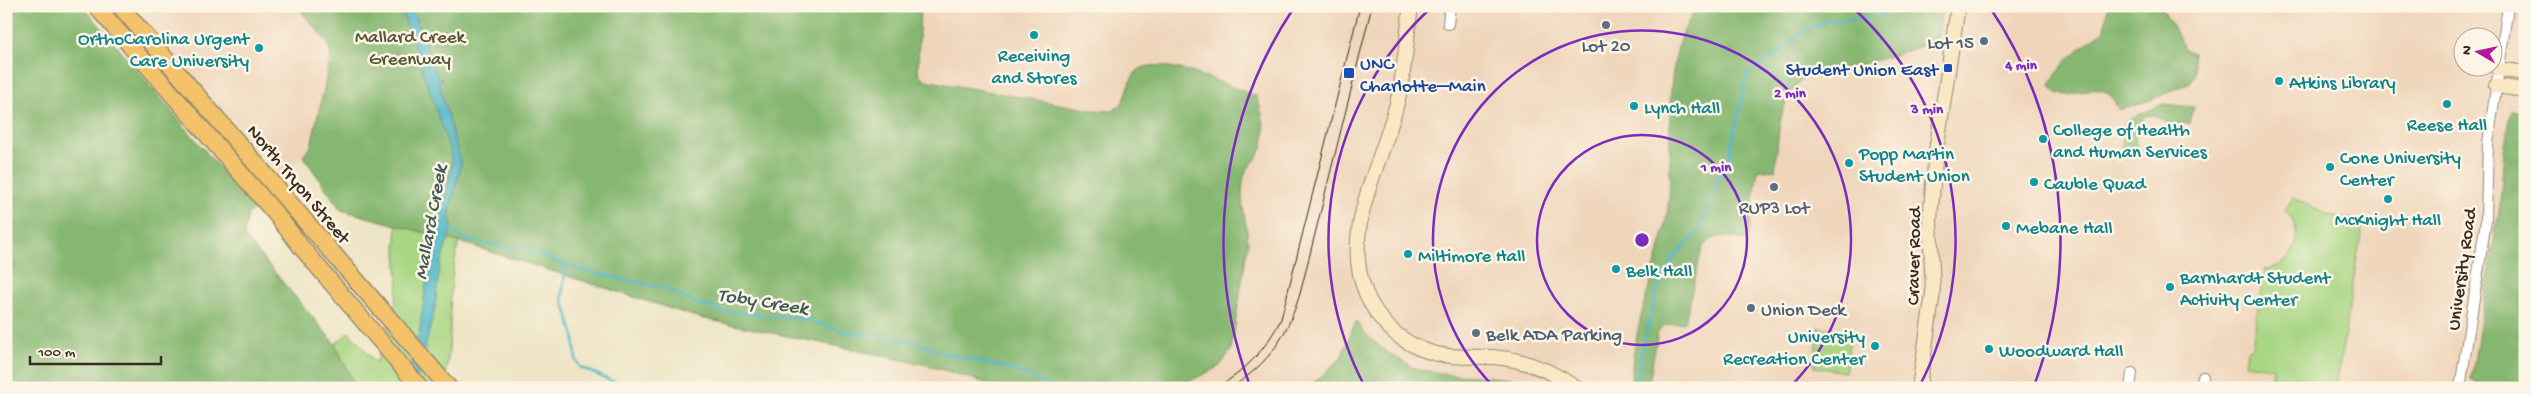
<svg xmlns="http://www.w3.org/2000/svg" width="2531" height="394" font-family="'Gochi Hand',sans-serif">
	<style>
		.built { fill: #efd6bb; fill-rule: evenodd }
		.green { fill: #a8d683; stroke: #728050 }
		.forest { fill: #86b771; stroke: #607048 }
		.water { fill: #4bb6c7; stroke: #437072 }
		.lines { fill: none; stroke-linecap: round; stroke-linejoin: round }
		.stream { stroke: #4bb6c7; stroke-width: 2.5 }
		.street-casing { stroke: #948872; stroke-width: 12 }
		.secondary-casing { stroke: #948872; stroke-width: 16 }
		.primary-casing { stroke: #948872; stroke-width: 19 }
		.street { stroke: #fff; stroke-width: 10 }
		.secondary { stroke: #fae7c3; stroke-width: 14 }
		.primary { stroke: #f3c26a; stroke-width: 16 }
		.tram { stroke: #3b2a1e; stroke-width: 1 }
		.ring { fill: none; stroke: #7b2cbf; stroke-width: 2.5 }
		.service-dot { fill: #5c6f8a; stroke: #fcf5e5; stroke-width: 2 }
		.culture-dot { fill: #0f9aa8; stroke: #fcf5e5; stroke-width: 2 }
		.transit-dot { fill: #1a4fb4; stroke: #fcf5e5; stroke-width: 2 }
		.labels { text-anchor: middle; stroke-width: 5; stroke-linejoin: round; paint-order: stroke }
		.park-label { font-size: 19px; fill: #565537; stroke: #fcf5e5 }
		.culture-label { font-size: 19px; fill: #0d838f; stroke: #fcf5e5; text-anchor: start }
		.service-label { font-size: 19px; fill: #4e5e75; stroke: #fcf5e5 }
		.transit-label { font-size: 19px; fill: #164399; stroke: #fcf5e5; text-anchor: start }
		.street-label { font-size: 19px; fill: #3b2a1e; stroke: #fcf5e5 }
		.water-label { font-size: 20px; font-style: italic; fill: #415b59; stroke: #fcf5e5 }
		.centre { fill: #7b2cbf; stroke: #fcf5e5; stroke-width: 2.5 }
		.ring-label { font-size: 15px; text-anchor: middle; font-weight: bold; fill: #7b2cbf; stroke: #fcf5e5; stroke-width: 5; stroke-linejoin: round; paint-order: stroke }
	</style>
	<rect width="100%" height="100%" fill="#fcf5e5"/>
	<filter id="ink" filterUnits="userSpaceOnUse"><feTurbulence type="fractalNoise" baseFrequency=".02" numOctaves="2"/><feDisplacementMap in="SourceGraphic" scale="10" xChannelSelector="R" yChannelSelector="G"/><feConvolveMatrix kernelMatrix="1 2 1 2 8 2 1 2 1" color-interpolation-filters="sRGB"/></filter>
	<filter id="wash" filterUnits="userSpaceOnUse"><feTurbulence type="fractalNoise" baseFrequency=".0096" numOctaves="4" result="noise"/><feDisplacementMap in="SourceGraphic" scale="20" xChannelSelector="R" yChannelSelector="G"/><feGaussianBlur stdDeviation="1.12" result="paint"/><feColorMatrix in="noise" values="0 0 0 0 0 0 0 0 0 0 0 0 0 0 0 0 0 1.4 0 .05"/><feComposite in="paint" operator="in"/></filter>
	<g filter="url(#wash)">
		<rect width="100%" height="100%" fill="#eee5c6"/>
		<path class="built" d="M149,6H297L328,43L331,57L318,118L307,152L281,174L256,144L218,105L140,15Z
			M890,6H2525V388H891ZM2464,38H2494V68H2464Z"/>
		<path class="green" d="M398,151L468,203C462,231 453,261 451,289C449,323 453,355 441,388H356L335,344L349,332L376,363L395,308L398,282L396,250Z
			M2293,198L2325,214L2363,221L2336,388H2270L2273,368L2245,364L2247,350L2252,347L2264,269C2295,268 2308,230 2284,210Z
			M1819,327L1851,332L1845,372L1814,367Z"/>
		<path class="forest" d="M6,6H83L254,209L248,214L244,236L335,344L356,388H6Z
			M297,6H920L918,72L924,80L1092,110L1113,111C1116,108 1120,106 1122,103C1129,93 1129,75 1140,69C1163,55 1232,88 1256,96C1264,117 1270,140 1256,159C1250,166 1244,172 1243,182C1239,202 1247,222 1248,243L1231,350L1220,366L1176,388H1002L927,365L700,318L466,244L341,210L303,156L311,146L331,57L328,43Z
			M1698,6H1944L1937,41C1908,51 1879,60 1849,68C1835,71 1821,70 1808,77C1800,80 1793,88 1789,96C1777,116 1778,148 1775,171L1758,169L1748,240C1729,237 1715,231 1702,248L1685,322L1662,326L1658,332L1648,388H1631C1631,330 1655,277 1666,221C1678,152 1654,66 1698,6Z
			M2108,6H2161L2186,50L2193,53L2195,75L2190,82C2176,89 2131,110 2118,109C2102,65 2066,114 2050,85C2060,62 2085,44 2105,30Z
			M2163,104L2194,107L2190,123L2172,125L2153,115L2144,116L2135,139L2137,150L2122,147L2125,121Z
			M2512,110L2525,113V388H2484L2471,380L2500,205L2504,150Z
			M1356,321C1373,346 1395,358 1421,371C1430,369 1435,373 1444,374C1478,378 1510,374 1542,388H1308L1341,358Z"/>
		<path class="water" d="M400,6H411L437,76L442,79L439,82L461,164L449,217L452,226L440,266L435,308L415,388H406L419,333L429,264L452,167L451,153Z"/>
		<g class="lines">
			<path class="stream" d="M1876,17L1902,6
				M447,228L469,241L527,250L581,270L664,288L696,303L722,311L804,319L847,332L915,342L948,354L1018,371L1052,388
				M566,266L562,297L574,336L576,360L580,367L611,381L637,388
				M1636,388L1642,350L1658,288L1673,258L1699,231L1710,206L1717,181L1729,157L1747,74L1779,53L1803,31L1828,21L1868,18"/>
		</g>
	</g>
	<g filter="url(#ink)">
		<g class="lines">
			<defs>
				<path id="street" d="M1448,24L1450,6
					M2130,388L2132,373
					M2201,388L2203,377
					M2460,388L2486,221L2488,143L2508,6"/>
				<path id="secondary" d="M1411,6C1406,40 1405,75 1396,107C1379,172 1334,243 1373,307C1385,327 1403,342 1424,350C1447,359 1468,356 1492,357C1523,359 1551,370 1576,388
					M2498,69L2525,73
					M2496,86L2525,90
					M1919,388L1933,293L1930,220L1936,151L1958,6"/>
				<path id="primary" d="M96,6L275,213L303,249L420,388
					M120,6L449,388"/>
			</defs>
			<use href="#street" class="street-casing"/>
			<use href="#secondary" class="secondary-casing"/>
			<use href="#primary" class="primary-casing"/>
			<use href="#street" class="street"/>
			<use href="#secondary" class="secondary"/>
			<use href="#primary" class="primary"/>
			<path class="tram" d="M1216,388C1245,372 1267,348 1281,319L1360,6
				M1231,388C1270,362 1286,338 1300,294L1372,6"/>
		</g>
	</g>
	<g class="ring">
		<circle cx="1642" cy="240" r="105"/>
		<path d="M1493 386A209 209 0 1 1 1791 386"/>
		<path d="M1365 387A314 314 0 0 1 1432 7M1852 7A314 314 0 0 1 1919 387"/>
		<path d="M1250 386A418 418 0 0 1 1295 6M1989 6A418 418 0 0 1 2034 386"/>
	</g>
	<g class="service-dot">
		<circle cx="1606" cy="25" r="5"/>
		<circle cx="1984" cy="41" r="5"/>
		<circle cx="1774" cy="187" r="5"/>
		<circle cx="1751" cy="308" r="5"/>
		<circle cx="1476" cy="333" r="5"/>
	</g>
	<g class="culture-dot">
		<circle cx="1034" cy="35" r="5"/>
		<circle cx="259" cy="48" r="5"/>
		<circle cx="2279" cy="81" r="5"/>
		<circle cx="2447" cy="104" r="5"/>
		<circle cx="1634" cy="106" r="5"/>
		<circle cx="2043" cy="139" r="5"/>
		<circle cx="1849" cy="163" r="5"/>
		<circle cx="2330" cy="167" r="5"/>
		<circle cx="2034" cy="182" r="5"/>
		<circle cx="2388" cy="199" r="5"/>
		<circle cx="2006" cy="226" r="5"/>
		<circle cx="1408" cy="254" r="5"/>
		<circle cx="1616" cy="269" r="5"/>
		<circle cx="2170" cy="287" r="5"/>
		<circle cx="1875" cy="346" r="5"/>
		<circle cx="1989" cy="349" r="5"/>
	</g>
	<g class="transit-dot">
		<rect x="1943" y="63" width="10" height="10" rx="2.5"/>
		<rect x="1343" y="67" width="12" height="12" rx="2.5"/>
	</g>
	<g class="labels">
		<g class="park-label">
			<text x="410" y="42">Mallard Creek<tspan x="410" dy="22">Greenway</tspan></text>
		</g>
		<g class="culture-label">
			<text x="249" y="44" text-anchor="end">OrthoCarolina Urgent<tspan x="249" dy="22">Care University</tspan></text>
			<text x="1034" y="61" text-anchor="middle">Receiving<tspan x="1034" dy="22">and Stores</tspan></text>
			<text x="2289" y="88">Atkins Library</text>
			<text x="1644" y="113">Lynch Hall</text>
			<text x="2447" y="130" text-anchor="middle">Reese Hall</text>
			<text x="2053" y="135">College of Health<tspan x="2053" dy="22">and Human Services</tspan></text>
			<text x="1859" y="159">Popp Martin<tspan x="1859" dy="22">Student Union</tspan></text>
			<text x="2340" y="163">Cone University<tspan x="2340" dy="22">Center</tspan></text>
			<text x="2044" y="189">Cauble Quad</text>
			<text x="2388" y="225" text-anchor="middle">McKnight Hall</text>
			<text x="2016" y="233">Mebane Hall</text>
			<text x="1418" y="261">Miltimore Hall</text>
			<text x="1626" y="276">Belk Hall</text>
			<text x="2180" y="283">Barnhardt Student<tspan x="2180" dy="22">Activity Center</tspan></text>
			<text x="1865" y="342" text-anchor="end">University<tspan x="1865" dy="22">Recreation Center</tspan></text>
			<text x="1999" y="356">Woodward Hall</text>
		</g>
		<g class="service-label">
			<text x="1974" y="48" text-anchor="end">Lot 15</text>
			<text x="1606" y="51">Lot 20</text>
			<text x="1774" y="213">RUP3 Lot</text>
			<text x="1761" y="315" text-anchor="start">Union Deck</text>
			<text x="1486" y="340" text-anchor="start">Belk ADA Parking</text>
		</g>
		<g class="transit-label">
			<text x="1360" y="69">UNC<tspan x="1360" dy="22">Charlotte–Main</tspan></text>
			<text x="1938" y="75" text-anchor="end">Student Union East</text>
		</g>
		<g class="street-label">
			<text transform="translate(300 183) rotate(50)" y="7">North Tryon Street</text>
			<text transform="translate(1912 256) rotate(-89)" y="7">Craver Road</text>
			<text transform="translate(2460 269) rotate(-82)" y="7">University Road</text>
		</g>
		<g class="water-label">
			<text transform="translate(429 222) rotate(-80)" y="7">Mallard Creek</text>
			<text transform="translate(763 300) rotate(9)" y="7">Toby Creek</text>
		</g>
	</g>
	<circle cx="1642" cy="240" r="8" class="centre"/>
	<g class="ring-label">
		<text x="2021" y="69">4 min</text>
		<text x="1790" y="97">2 min</text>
		<text x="1927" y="113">3 min</text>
		<text x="1716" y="171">1 min</text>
	</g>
	<rect width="2531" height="394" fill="none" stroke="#fcf5e5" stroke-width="25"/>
	<g transform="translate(2478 52) rotate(279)"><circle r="24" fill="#fcf5e5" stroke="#afa495"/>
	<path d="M0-4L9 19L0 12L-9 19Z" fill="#b5179e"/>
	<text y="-8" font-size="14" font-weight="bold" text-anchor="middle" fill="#3b2a1e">N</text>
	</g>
	<path d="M30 356v8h131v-8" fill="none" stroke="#3b2a1e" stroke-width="2.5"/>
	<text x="38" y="356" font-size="15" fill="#3b2a1e" stroke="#fcf5e5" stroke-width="4" paint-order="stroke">100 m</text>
</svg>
